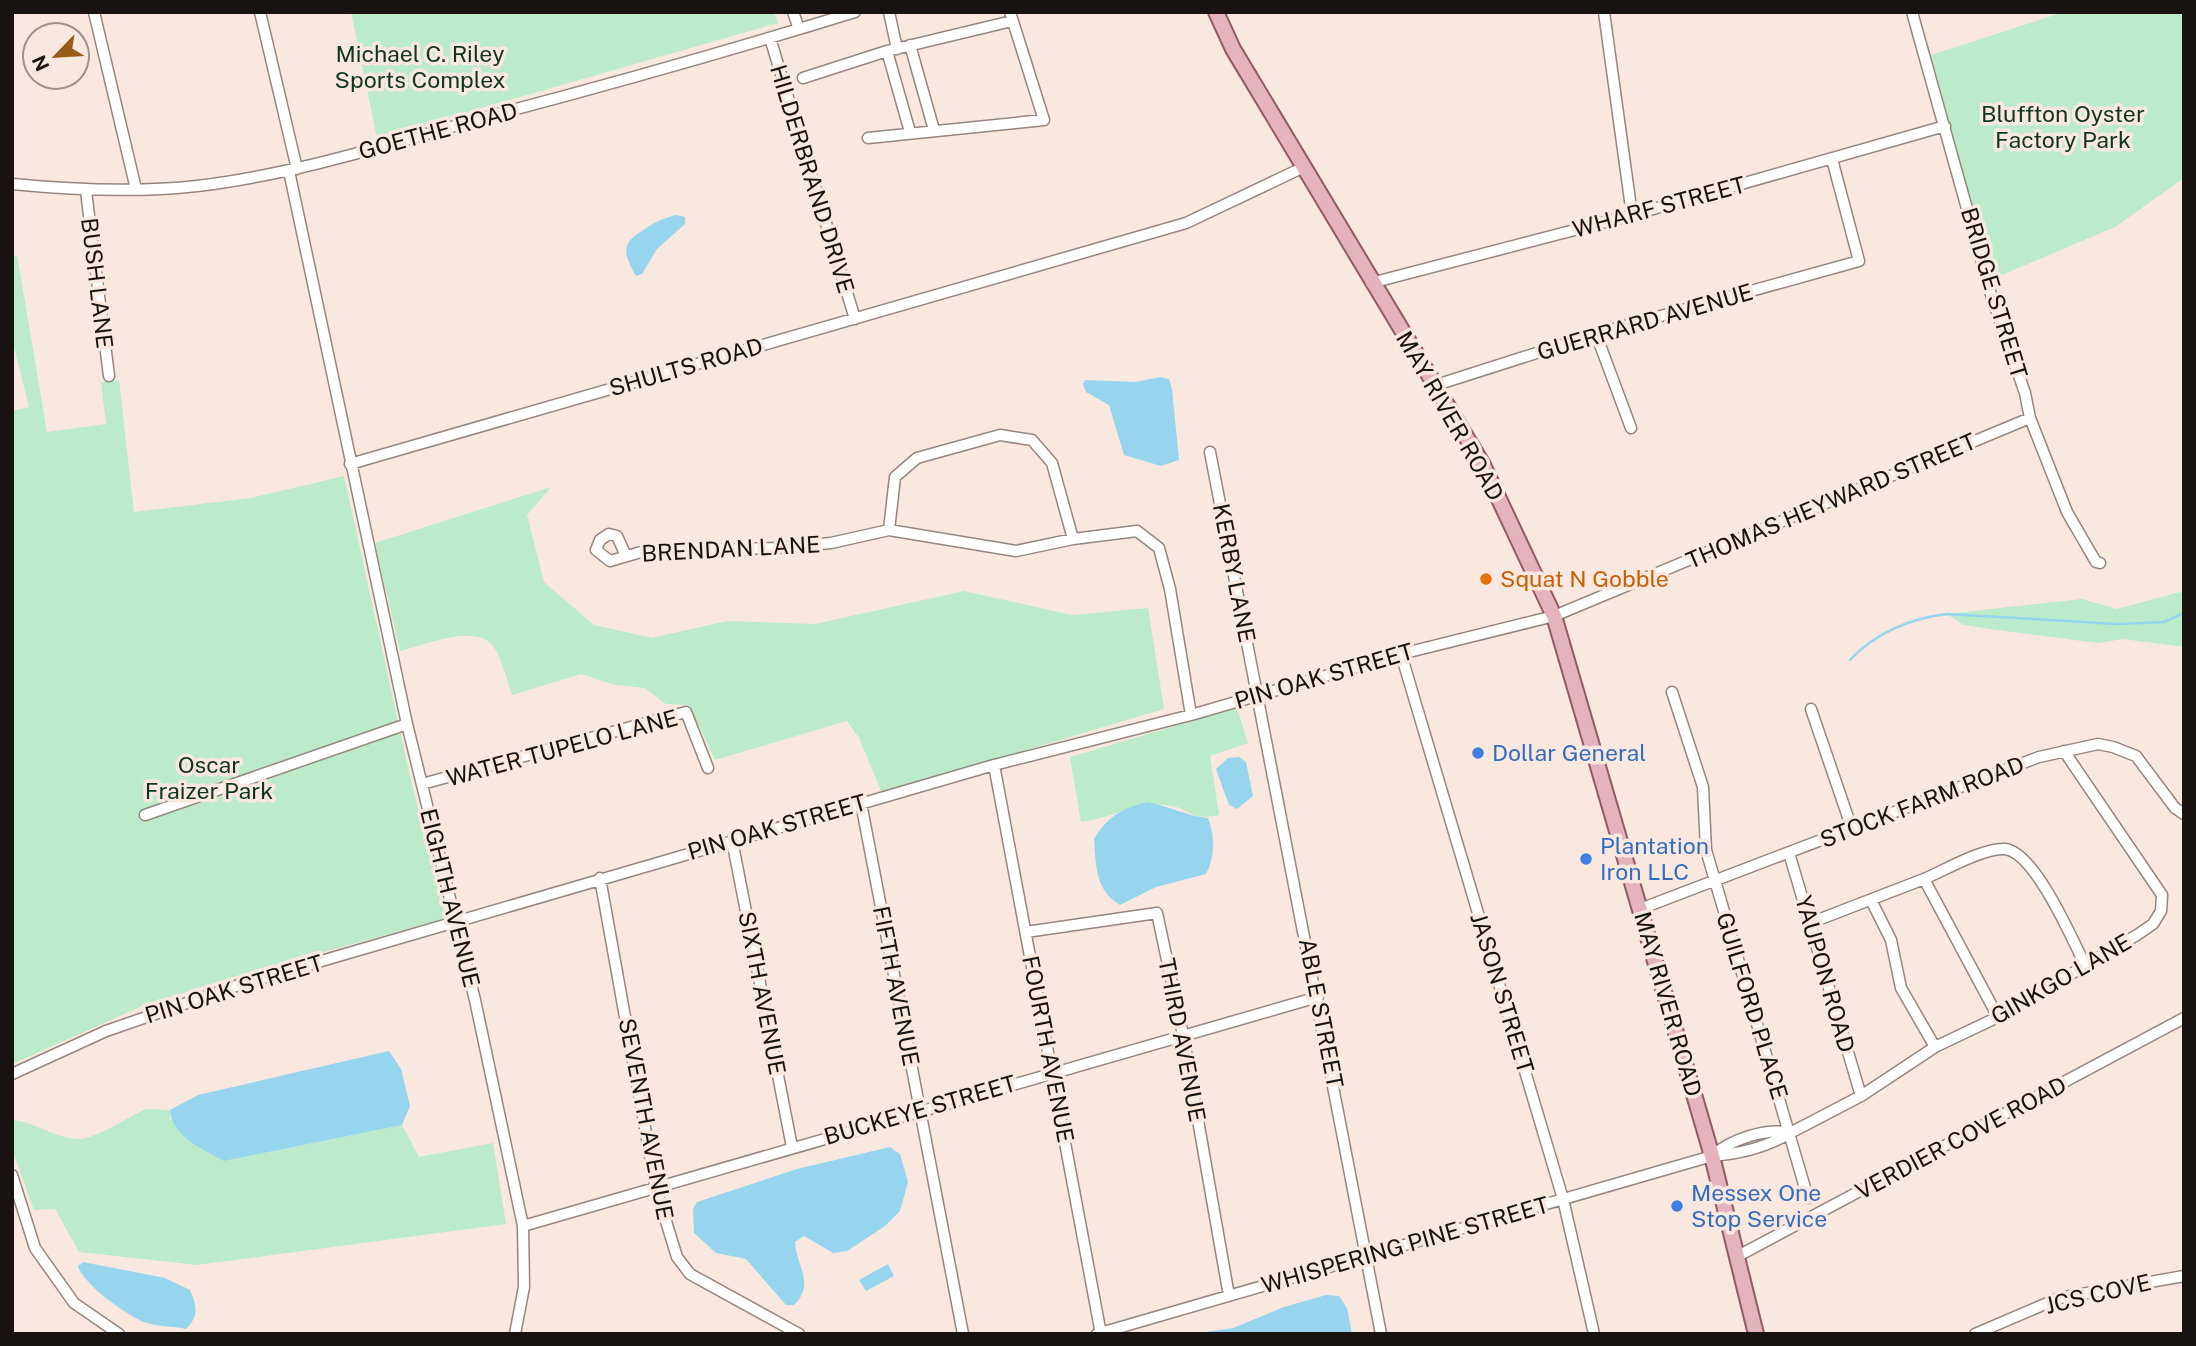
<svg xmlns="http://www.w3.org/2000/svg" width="2196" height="1346" font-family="'Public Sans',sans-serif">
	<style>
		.green { fill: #bbebca }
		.water { fill: #96d5ed }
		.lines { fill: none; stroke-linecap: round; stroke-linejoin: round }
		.stream { stroke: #96d5ed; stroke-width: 2.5 }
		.street-casing { stroke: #95867f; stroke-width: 13 }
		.primary-casing { stroke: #925a64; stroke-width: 18 }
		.street { stroke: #fff; stroke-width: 10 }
		.primary { stroke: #e5b3bd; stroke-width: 14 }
		.food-dot { fill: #e8710a; stroke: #f8e8df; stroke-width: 2.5 }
		.shop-dot { fill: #3f7fe0; stroke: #f8e8df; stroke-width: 2.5 }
		.labels { text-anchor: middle; stroke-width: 7; stroke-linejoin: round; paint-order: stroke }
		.park-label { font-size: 23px; fill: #0e361f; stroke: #f8e8df }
		.street-label { font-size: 23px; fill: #181310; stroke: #f8e8df }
		.food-label { font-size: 23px; fill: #c56008; stroke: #f8e8df; text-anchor: start }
		.shop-label { font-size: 23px; fill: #366cbe; stroke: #f8e8df; text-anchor: start }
	</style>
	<rect width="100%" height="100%" fill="#f8e8df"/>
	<path class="green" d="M351,12H774L778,23L377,138Z
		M2064,12H2184V178L2115,227L1990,280L1931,55Z
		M17,255L47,432L106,424L101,382L119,380L134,512L251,498L344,476L410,776L445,916L443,919L226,979L140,1007L12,1064V411L29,407L12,339V256Z
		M551,487L527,515L544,582L594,625L652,638L727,621L815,624L964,591L1072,615L1148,608L1164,709L882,793L859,738L847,721L715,760L689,705L666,704L645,688L615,685L581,674L512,695C507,680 503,662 495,649C480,621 425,645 400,651L375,543Z
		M2184,591V647L2123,639L2098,643L1990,629L1963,625L1947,614L2082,599L2117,609Z
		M1237,708L1248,743L1210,756L1219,815C1192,821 1192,810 1172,806C1138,800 1113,818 1081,822L1070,757Z
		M146,1109L170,1110V1119L224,1161L402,1125L419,1157L493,1143L506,1224L197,1265L79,1252L55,1209L34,1210L12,1149V1120C36,1122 57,1140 81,1139C95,1138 131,1116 146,1109Z"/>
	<path class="water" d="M676,215L685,217V224L657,249L642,274L636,276C623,252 620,244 645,229C655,222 664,218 676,215Z
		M1160,377L1169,379L1172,389L1179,460L1161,466L1124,455L1109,405L1086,392L1083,384L1085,380L1136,382Z
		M1239,757L1246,762L1253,796L1237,809L1229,805L1216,769L1228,758Z
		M1147,802C1168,806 1187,816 1208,818C1215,836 1215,857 1206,874L1156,887L1120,905C1095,890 1096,866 1094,839C1108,816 1121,809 1147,802Z
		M389,1051L401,1069L410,1106L402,1125L224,1161C203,1149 172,1137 170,1110L198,1095Z
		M890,1147L900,1154L908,1182L900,1211L885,1226L847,1251L833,1253L804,1236L795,1242C796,1266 816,1284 794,1305H786L746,1259L716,1253L694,1233L693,1209L697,1202L797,1169Z
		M83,1262L165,1278L190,1290C197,1306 199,1316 186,1329C173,1326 159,1327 147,1323C128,1317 84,1285 78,1266Z
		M888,1264L894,1276L866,1291L859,1280Z
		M1326,1295L1339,1296L1347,1308L1352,1334H1192L1233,1328L1284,1307Z"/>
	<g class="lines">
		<path class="stream" d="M1850,660C1875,633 1911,618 1947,614L2117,624L2164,622L2184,613"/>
		<defs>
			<path id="street" d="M94,12L136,189
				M260,12L297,169
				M793,12L799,29
				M889,12L897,49
				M1604,12L1632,215
				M1912,12L1992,298L2025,393L2030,418L2067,512L2096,562L2100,563
				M770,38L855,319
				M910,45L934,130
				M887,51L910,132
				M803,78L887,51L1012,21
				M868,138L1044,120L1010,12
				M289,171L407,724L475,1000L523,1226L524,1287L515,1334
				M12,184C74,190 135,193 197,186C298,174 396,142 494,115C615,83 735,49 855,12
				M86,191L109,376
				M1371,283L1632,215L1945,126
				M1596,334L1631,428
				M1433,386L1596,334L1859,261L1832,159
				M1210,452L1381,1334
				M350,464L1186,223L1304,167
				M889,530L895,477L917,458L1000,435L1032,440L1052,463L1073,539
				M626,556L617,536L609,534L600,540L596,550L610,561L641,552L776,548L831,543L889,530L1016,551L1073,539L1137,531L1159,548L1170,589L1191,715
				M1401,654L1563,1199L1594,1334
				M1672,692L1703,787L1706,850L1808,1198
				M1811,709L1852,829
				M994,765L1101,1334
				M422,784L686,712L708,768
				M861,803L963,1334
				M145,815L407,724
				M732,840L792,1147
				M1789,853L1861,1096
				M600,878L656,1189L677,1257L690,1274L799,1334
				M1924,879C1943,871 1985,847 2005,849C2035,852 2073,941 2086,967
				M1872,902L1891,940L1901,988L1935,1047
				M1640,909L2039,757L2098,744L2113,747L2136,756L2175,808L2184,814
				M1810,923L1924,879L1998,1017
				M1026,932L1157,913L1183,1035L1229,1296
				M12,1074L106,1031L239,985L994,765L1191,715L1401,654L1554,616L2030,418
				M1790,1133L1861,1096L1935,1047L1998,1017L2137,935L2153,924L2161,911L2162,895L2064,751
				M12,1175L35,1248L74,1303L119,1334
				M523,1226L1318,997
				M1738,1256L2184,1018
				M1097,1334L1712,1156C1739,1154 1767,1147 1790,1133C1766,1127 1730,1140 1712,1156
				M1975,1334L2059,1298L2184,1276"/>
			<path id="primary" d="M1216,12L1233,49L1483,465L1554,616L1712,1156L1756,1334"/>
		</defs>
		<use href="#street" class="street-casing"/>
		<use href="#primary" class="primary-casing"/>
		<use href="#street" class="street"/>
		<use href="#primary" class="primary"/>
	</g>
	<circle class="food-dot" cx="1486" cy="579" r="7"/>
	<g class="shop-dot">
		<circle cx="1478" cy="753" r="7"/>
		<circle cx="1586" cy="859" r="7"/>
		<circle cx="1677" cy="1206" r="7"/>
	</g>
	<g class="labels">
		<g class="park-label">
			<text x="420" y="62">Michael C. Riley<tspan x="420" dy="26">Sports Complex</tspan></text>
			<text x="2063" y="122">Bluffton Oyster<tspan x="2063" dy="26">Factory Park</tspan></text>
			<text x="209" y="773">Oscar<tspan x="209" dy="26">Fraizer Park</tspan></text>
		</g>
		<g class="street-label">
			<text transform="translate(438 131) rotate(-15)" y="8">GOETHE ROAD</text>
			<text transform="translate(812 179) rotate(73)" y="8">HILDERBRAND DRIVE</text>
			<text transform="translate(1659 207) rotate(-15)" y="8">WHARF STREET</text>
			<text transform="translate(97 283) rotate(83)" y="8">BUSH LANE</text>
			<text transform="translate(1994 293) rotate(73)" y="8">BRIDGE STREET</text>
			<text transform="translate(1645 322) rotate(-16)" y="8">GUERRARD AVENUE</text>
			<text transform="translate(686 367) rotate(-16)" y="8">SHULTS ROAD</text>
			<text transform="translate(1450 416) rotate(60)" y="8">MAY RIVER ROAD</text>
			<text transform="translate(1831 501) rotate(-23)" y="8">THOMAS HEYWARD STREET</text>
			<text transform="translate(731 549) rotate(-3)" y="8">BRENDAN LANE</text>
			<text transform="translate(1234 573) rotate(79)" y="8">KERBY LANE</text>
			<text transform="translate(1324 676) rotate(-16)" y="8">PIN OAK STREET</text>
			<text transform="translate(562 748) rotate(-15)" y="8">WATER TUPELO LANE</text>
			<text transform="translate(1922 802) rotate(-21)" y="8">STOCK FARM ROAD</text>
			<text transform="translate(777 827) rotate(-16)" y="8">PIN OAK STREET</text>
			<text transform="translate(450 898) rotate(76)" y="8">EIGHTH AVENUE</text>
			<text transform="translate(1825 974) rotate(74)" y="8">YAUPON ROAD</text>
			<text transform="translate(2061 979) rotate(-30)" y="8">GINKGO LANE</text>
			<text transform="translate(896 986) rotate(79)" y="8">FIFTH AVENUE</text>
			<text transform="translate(234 989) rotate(-17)" y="8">PIN OAK STREET</text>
			<text transform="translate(762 993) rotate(79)" y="8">SIXTH AVENUE</text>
			<text transform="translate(1502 993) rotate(73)" y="8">JASON STREET</text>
			<text transform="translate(1668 1004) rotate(74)" y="8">MAY RIVER ROAD</text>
			<text transform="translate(1752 1006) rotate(73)" y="8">GUILFORD PLACE</text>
			<text transform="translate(1321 1013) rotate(79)" y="8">ABLE STREET</text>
			<text transform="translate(1182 1040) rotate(79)" y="8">THIRD AVENUE</text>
			<text transform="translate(1048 1049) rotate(79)" y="8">FOURTH AVENUE</text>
			<text transform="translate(920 1110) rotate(-16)" y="8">BUCKEYE STREET</text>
			<text transform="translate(646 1119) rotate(79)" y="8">SEVENTH AVENUE</text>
			<text transform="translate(1961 1138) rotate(-28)" y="8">VERDIER COVE ROAD</text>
			<text transform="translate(1405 1245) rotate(-16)" y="8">WHISPERING PINE STREET</text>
			<text transform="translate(2098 1294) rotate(-13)" y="8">JCS COVE</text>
		</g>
		<g class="food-label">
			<text x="1500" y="587">Squat N Gobble</text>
		</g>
		<g class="shop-label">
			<text x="1492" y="761">Dollar General</text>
			<text x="1600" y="854">Plantation<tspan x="1600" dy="26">Iron LLC</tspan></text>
			<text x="1691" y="1201">Messex One<tspan x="1691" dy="26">Stop Service</tspan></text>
		</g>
	</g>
	<rect width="2196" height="1346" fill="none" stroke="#181310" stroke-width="28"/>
	<g transform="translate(56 56) rotate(245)"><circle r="33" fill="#f8e8df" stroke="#9e938c" stroke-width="2"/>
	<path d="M0-5L12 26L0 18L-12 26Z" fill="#965d19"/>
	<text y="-10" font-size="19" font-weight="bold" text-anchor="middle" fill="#181310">N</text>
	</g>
</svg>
